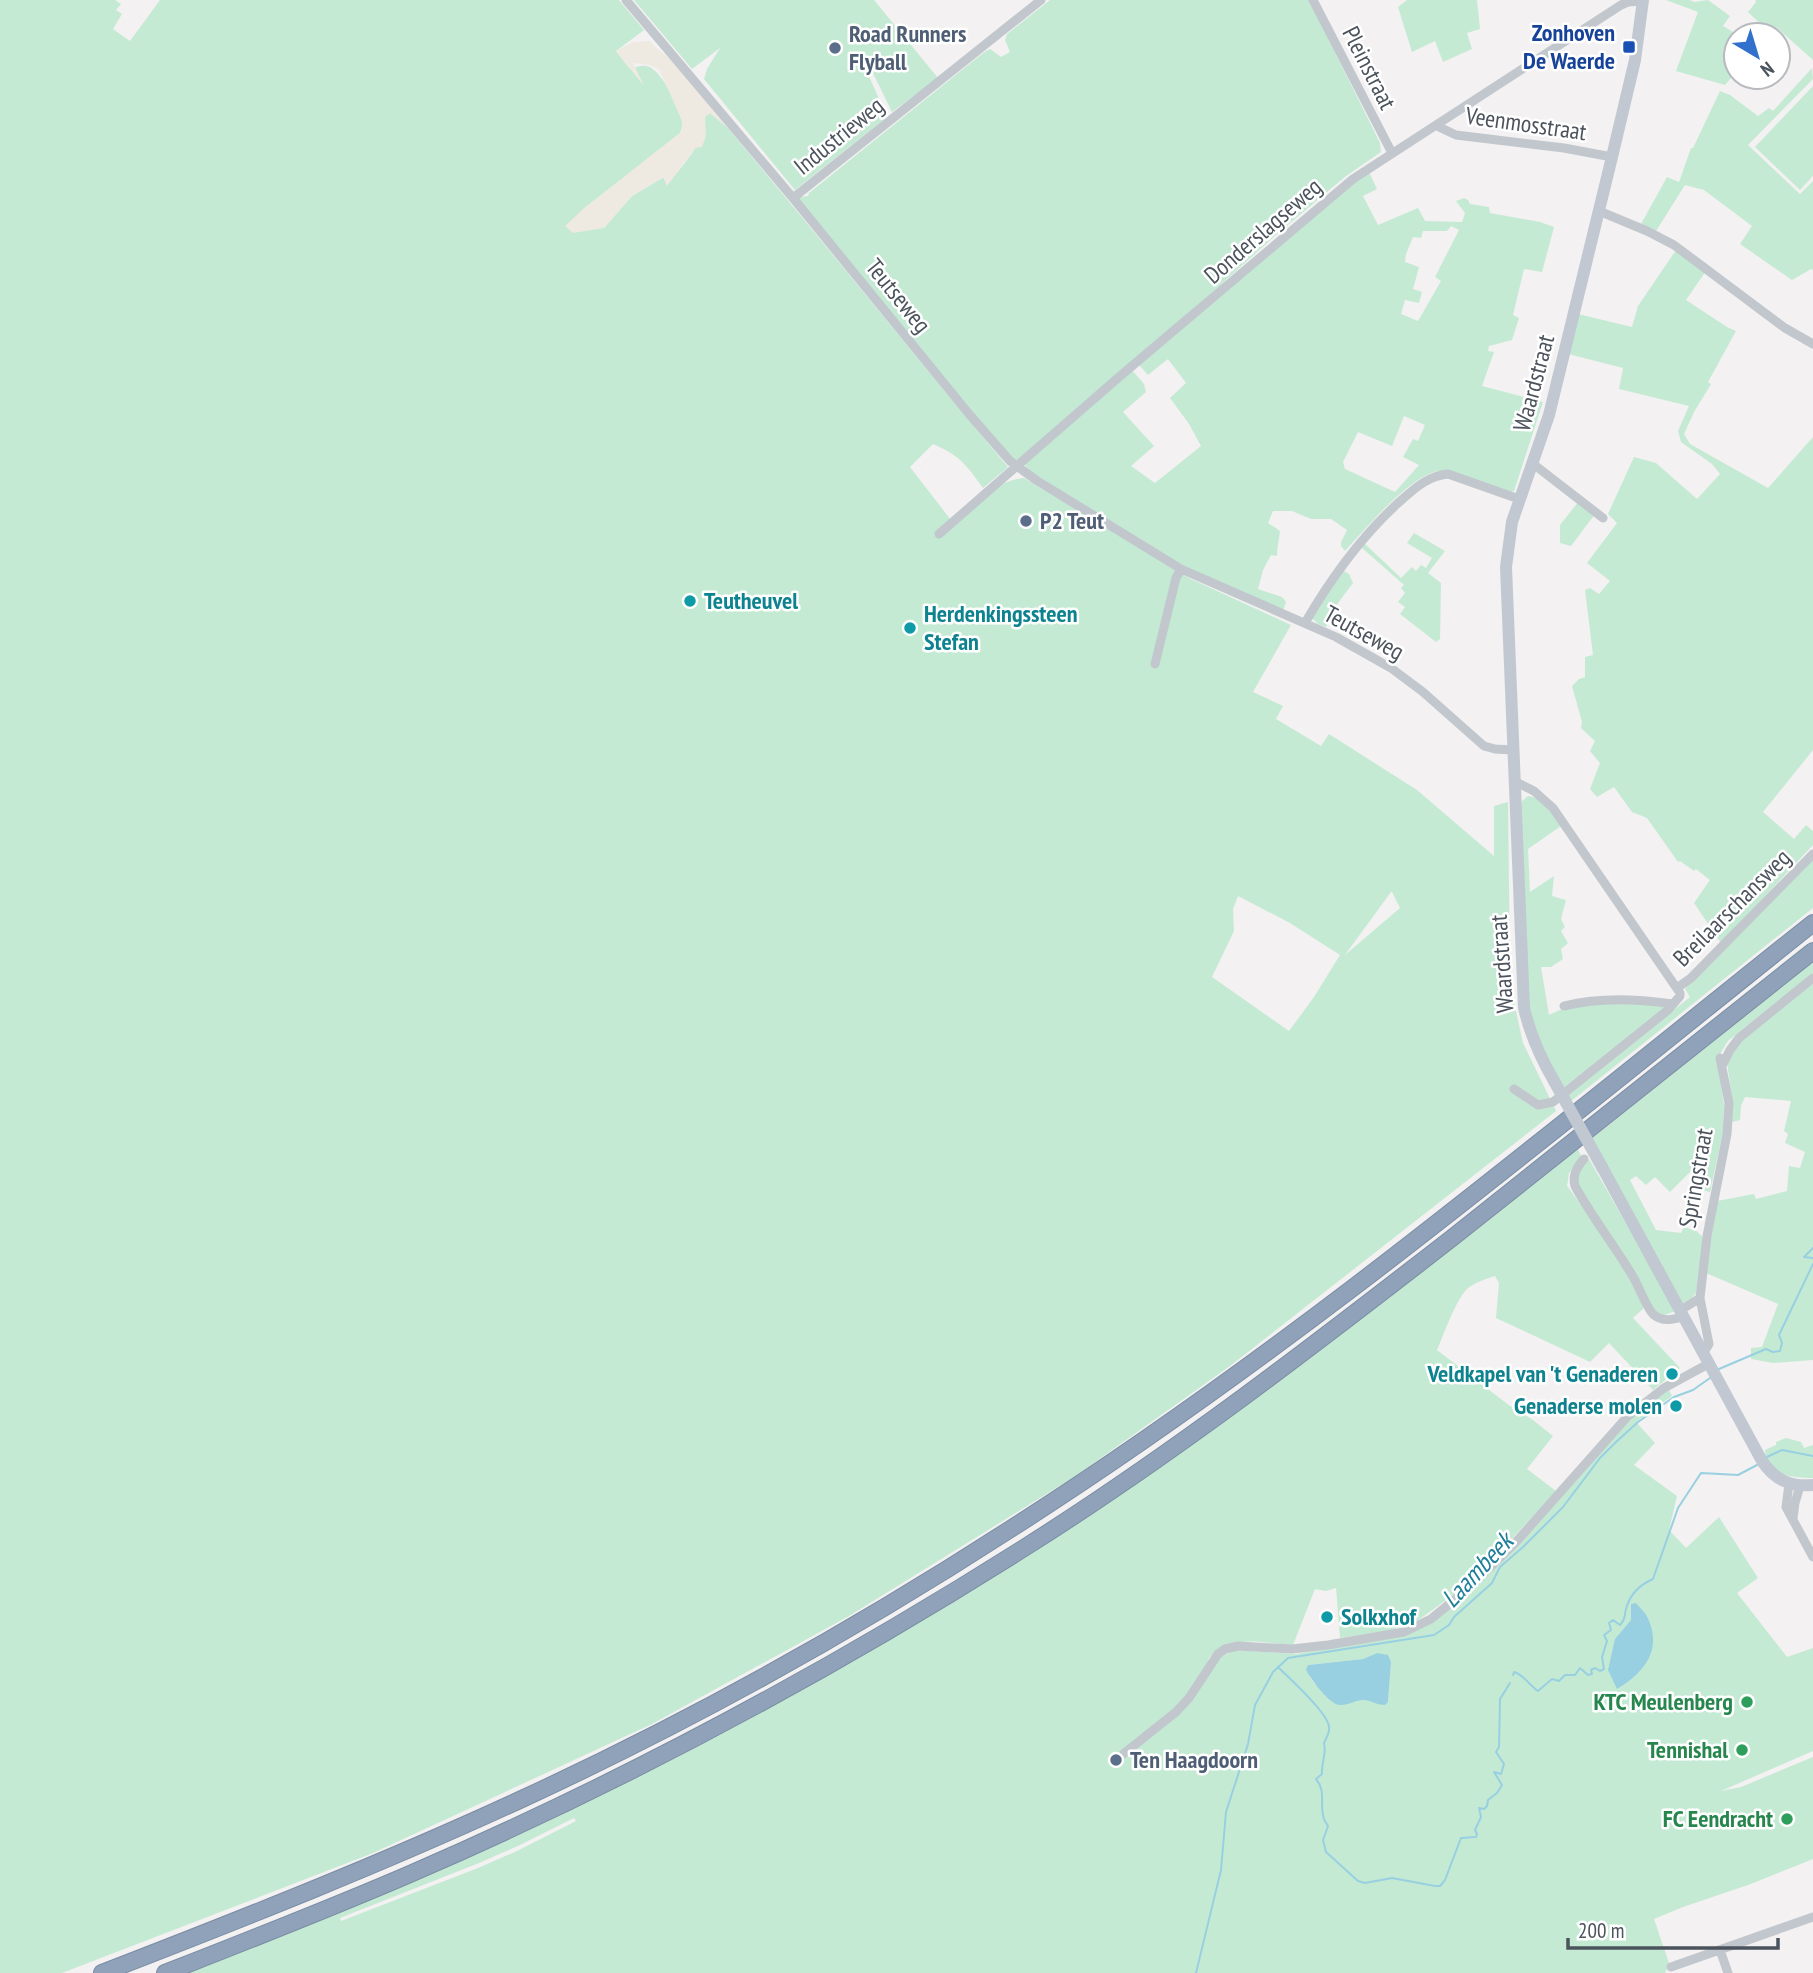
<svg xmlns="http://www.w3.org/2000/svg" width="1813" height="1973" font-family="'PT Sans Narrow',sans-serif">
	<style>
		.green { fill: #c5ead4; fill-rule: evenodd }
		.sand { fill: #eeeae1 }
		.water { fill: #98d0e1 }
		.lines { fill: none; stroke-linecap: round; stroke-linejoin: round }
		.stream { stroke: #98d0e1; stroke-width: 2 }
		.highway-casing { stroke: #7a8da4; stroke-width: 18 }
		.street { stroke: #c1c7cd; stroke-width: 9 }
		.secondary { stroke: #c1c8d1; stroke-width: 12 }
		.highway { stroke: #8fa2b9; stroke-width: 16 }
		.secondary-bridge { stroke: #c1c8d1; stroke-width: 12 }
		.transit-dot { fill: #1a4fb4; stroke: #fff; stroke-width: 2.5 }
		.service-dot { fill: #5c6f8a; stroke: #fff; stroke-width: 2.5 }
		.culture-dot { fill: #0f9aa8; stroke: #fff; stroke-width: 2.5 }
		.leisure-dot { fill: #2e9e5b; stroke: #fff; stroke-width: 2.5 }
		.labels { text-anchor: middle; stroke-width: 5; stroke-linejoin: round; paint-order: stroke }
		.transit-label { font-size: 24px; font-weight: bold; fill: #164399; stroke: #fff; text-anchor: end }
		.service-label { font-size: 24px; font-weight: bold; fill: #4e5e75; stroke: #fff; text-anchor: start }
		.street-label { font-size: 24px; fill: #4b535c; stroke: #fff }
		.culture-label { font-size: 24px; font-weight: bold; fill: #0d838f; stroke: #fff; text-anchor: start }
		.leisure-label { font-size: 24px; font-weight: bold; fill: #27864d; stroke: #fff; text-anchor: end }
		.water-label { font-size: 26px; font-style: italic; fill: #1f7e9a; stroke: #fff }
	</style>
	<rect width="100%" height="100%" fill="#f3f1f1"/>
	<path class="green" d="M0,0H115L121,4L116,10L122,14L113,29L130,41L160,0H619L644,30L616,51L630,69C636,67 641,65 647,66C661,69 680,108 682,122C683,125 681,130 680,133L582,210L604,228L632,196L664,177L667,185C682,166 705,143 705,117L710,113L727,127C821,239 913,354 1008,467L983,488C966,465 961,456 933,444L910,467L954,524C975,506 995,480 1024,478L1189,578L1291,625L1253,692L1283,706L1276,719L1321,746L1329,734L1417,790L1494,856V806L1508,802L1510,970L1514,1002L1523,1043L1556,1111L1230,1366L1074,1477L849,1616L652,1724L373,1853L62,1973H0ZM1392,892L1400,908L1345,955L1391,892ZM1238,896L1290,923L1340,955L1314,997L1289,1031L1212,977L1234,931L1233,909Z
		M634,0H874L938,78L892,112L865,57L861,58L887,117L795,190L704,79L707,69L720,48L692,69Z
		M1050,0H1309L1380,143L1381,152L1346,176L1277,234L1037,450L1132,370L1144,384L1146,392L1123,412L1154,446L1131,466L1155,483L1201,446L1189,424L1170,398L1186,383L1168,359L1148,375L1139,365L1342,192L1369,172L1377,189L1363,196L1378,225L1418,208L1425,221L1462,222L1465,213L1456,201L1464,198L1468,200L1470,204L1489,207L1490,213L1540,222L1554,227L1542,272L1524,269L1513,315L1519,318L1512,340L1489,346L1488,351L1494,352L1482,386L1543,402L1514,491L1510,492C1494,487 1456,471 1441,471C1414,471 1364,530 1345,551L1341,546V542L1347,530L1331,519H1311L1292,511H1273L1268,523L1280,531C1279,540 1277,547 1277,556L1271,555L1263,570L1258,589L1282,597L1286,602L1283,611L1185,567L1031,472L1025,465L1026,460L1017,467L793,198L808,196L809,193L983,53L990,49L1001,57L1010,52L1005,40L1007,34ZM1451,226L1459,230L1435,277L1441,281L1418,321L1401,314L1405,300L1419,303L1422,292L1413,289L1419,267L1405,262L1406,254L1413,237L1421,238L1423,231H1447ZM1404,416L1425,425L1418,441L1413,439L1403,457L1419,465L1395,492L1345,469L1343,462L1358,432L1392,446Z
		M1407,0H1477L1480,29L1467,33L1472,49L1443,62L1435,41L1412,52L1398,7Z
		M1666,0H1690L1694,2L1708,0L1730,16L1723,26L1738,35H1736V72L1725,85L1676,71L1698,12Z
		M1755,0H1813V60L1776,27L1770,33L1748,12L1756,2Z
		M1812,68L1813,79L1748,145L1800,194L1813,181V270L1811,269L1792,280L1740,244L1752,226L1704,190L1685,185L1656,231L1641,224L1667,177L1679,182L1691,148H1693L1720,91L1730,95L1758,116L1769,108L1773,111Z
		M1813,86V176L1800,190L1755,147Z
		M1676,250L1706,271L1686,300L1727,327L1736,331L1708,382L1711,384L1694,412L1684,434L1690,444L1768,488L1813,437V750L1763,812L1794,839L1806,825L1813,831V845L1721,943L1694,903L1710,880L1696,869L1694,871L1680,861L1678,862L1647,818L1632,812L1614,787L1597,797L1590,789L1600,763L1590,751L1595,741L1581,728L1582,722L1572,686L1579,679L1585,677V657L1593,655L1585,590L1590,588L1599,594L1610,581L1587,563L1617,523L1608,514L1634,457L1656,463L1697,499L1720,474L1712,464L1681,442L1678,431L1689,406L1619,389L1623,368L1568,354L1578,314L1632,327L1638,306Z
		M1579,501L1595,514L1571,546L1560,543V525Z
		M1414,533L1445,551L1428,573L1441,583L1440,639L1436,642L1400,614L1405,607L1398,602L1405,593L1401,588L1404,585L1361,547L1364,543L1401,578L1412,567L1416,571L1421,565L1426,568L1432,558L1407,543Z
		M1342,570L1349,574L1353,583L1335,607L1326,627L1318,624L1312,618Z
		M1528,796C1544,798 1552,814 1561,826L1528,849L1530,892L1554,876L1552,896L1566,900L1561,919L1565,927L1561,931L1568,943L1561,949L1563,959L1551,967H1541L1549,1015L1562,1009L1611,1000L1667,1007L1563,1088L1535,1033L1528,1005L1521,807L1522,801Z
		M1813,857V908L1570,1102L1566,1096L1690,997L1685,989L1689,982Z
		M1813,962V973L1728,1041L1717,1059L1724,1105L1723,1132L1710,1192L1702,1190L1706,1173L1698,1164L1670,1192L1655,1177L1646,1185L1636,1176L1630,1180L1656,1230L1681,1233L1684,1227L1696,1231L1702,1236L1703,1243L1696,1293L1692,1298L1682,1304L1590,1140Z
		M1813,982V1360L1773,1363L1751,1359V1348L1762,1347L1778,1304L1706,1273V1267L1717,1201L1754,1194L1756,1199L1787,1191L1789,1166L1800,1168L1805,1152L1785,1143L1788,1134L1784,1131L1791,1101L1745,1097L1741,1106L1740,1120L1732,1122V1097L1727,1063L1741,1041Z
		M1578,1149L1582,1158L1569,1173L1567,1186L1598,1227L1629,1276L1645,1307L1633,1318L1680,1368L1653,1390L1609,1343L1590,1362L1496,1318L1499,1283L1495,1276C1486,1279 1476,1282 1468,1288C1456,1299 1444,1334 1437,1350L1510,1406L1533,1420L1553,1436L1527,1469L1556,1491L1498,1554L1456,1593L1417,1621L1389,1631L1340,1638L1336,1588L1326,1591L1315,1589L1293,1645C1262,1643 1231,1633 1208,1659L1214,1663L1220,1657L1235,1650L1296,1654L1351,1643L1394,1638L1437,1617L1616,1433L1651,1402L1669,1390L1672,1396L1636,1422L1655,1443L1634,1465L1677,1496L1669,1530L1686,1548L1719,1517L1758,1578L1737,1593L1787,1657L1813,1648V1751L1721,1791L1741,1787L1813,1757V1859L1748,1885L1683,1907L1654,1919L1669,1963L1665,1973H187L338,1913L705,1741L804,1689L936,1612L1024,1557L1458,1243ZM1377,1653L1391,1662L1388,1702C1368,1700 1320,1698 1310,1677C1309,1673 1309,1669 1308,1665L1363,1659ZM574,1818L576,1821L517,1851L478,1868L341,1921L340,1918L479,1863L518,1846Z
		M1589,1159L1676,1311L1661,1316L1655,1312L1577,1183L1580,1170Z
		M1786,1438L1801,1442L1804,1448L1813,1445V1478C1794,1478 1765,1476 1765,1450L1776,1445V1442Z"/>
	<path class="sand" d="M650,41C658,52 662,51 670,59C691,80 709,103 727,127L710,113L705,117L706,136L702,147L695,148L667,186L663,177L632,196L604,228L573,233L565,226L582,210L680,133L683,123L659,69L649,65L633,63L644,86L616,51L633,42Z"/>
	<path class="water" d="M1636,1603C1640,1608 1647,1614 1649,1621C1662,1652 1642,1674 1617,1689L1608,1670L1615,1639L1631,1620V1604Z
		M1377,1653L1388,1655L1391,1662L1388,1702L1385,1705C1376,1705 1371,1700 1363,1700C1356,1700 1349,1705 1341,1705C1330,1706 1311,1679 1306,1670L1308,1665L1363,1659Z"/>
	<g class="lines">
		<path class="stream" d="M1813,1248L1804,1257L1813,1258
			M1719,1369L1766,1349L1773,1352L1780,1351L1782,1343L1779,1335L1813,1264
			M1767,1457L1782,1450L1813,1456
			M1278,1667C1290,1679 1328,1713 1329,1727C1330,1733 1326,1738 1324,1743C1327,1755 1321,1762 1322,1774L1316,1779C1326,1791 1320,1802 1323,1815C1323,1819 1326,1823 1328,1826L1323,1840L1326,1852L1358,1881L1365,1883L1392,1878L1435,1886H1440L1445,1880L1461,1838L1476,1837L1477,1834L1475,1830L1481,1817L1479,1808L1484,1809L1487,1806L1488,1800L1497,1793L1502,1785L1494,1772L1501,1774L1504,1764L1496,1752L1499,1747L1500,1699L1510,1683
			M1513,1675L1514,1672C1523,1674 1529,1685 1538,1691L1552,1679L1559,1681L1565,1675H1575L1580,1668L1588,1675L1592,1674L1591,1670L1595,1668L1600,1671L1604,1669L1602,1657L1607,1641L1604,1635L1611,1630L1609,1623L1613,1620L1620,1625C1626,1619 1624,1616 1626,1609C1630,1594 1639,1585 1653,1579L1678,1508L1701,1473L1738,1475L1757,1465
			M1196,1973L1221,1870L1226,1812L1248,1744L1255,1705L1273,1672L1288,1658L1434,1635L1449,1625L1454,1617L1492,1583L1500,1567L1523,1547L1563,1507L1600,1458L1616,1442L1638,1422L1674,1397L1693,1390L1710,1378"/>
		<defs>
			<path id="highway" d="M102,1973C244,1918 386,1862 524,1798C693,1720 856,1629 1012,1528C1294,1348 1552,1131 1813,923
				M165,1973C247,1941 329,1909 410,1874C623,1782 828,1672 1024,1548C1173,1454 1313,1346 1452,1238C1573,1143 1693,1047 1813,951"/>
		</defs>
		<use href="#highway" class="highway-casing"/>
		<path class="street" d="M626,0L793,198L969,414L1010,461L1036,480L1181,569L1336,637L1391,668L1423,692L1484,746L1495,749L1513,750
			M1313,0L1392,153
			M1437,126L1456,135L1564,148L1612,157
			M793,198L1041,0
			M1599,211L1647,231L1674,245L1785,328L1813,344
			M1532,463L1603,518
			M939,534L1119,377L1353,179L1621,5L1628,2L1643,1
			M1305,623C1331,578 1360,538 1398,503C1414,489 1427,476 1448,474L1519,499
			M1155,664L1176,578L1181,569
			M1677,988L1691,978L1813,854
			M1564,1006C1601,997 1636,999 1673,1004
			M1722,1066L1730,1050L1739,1038L1813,978
			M1514,1089L1538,1105L1553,1102L1668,1010L1680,996V993L1553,808L1534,791L1514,781
			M1584,1159C1577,1167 1572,1175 1575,1186C1592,1217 1614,1245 1632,1275C1638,1284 1646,1307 1653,1314C1661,1322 1674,1320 1684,1316
			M1700,1298L1709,1344L1704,1352
			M1681,1310L1700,1298L1707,1236L1727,1134L1729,1103L1720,1058
			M1789,1484L1786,1507L1813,1557
			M1793,1518L1795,1503L1800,1486
			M1122,1755L1176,1712L1189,1698L1218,1654L1225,1649L1238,1646L1292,1649L1328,1645L1404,1632L1431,1619L1469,1588L1516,1542L1627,1417L1664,1388L1710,1363
			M1720,1950L1728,1973
			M1671,1967L1813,1917"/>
		<path class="secondary" d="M1554,1081C1540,1057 1530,1034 1524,1008L1506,567L1512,522L1549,415L1612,157L1635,60L1643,0
			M1602,1167L1762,1461C1775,1480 1790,1487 1813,1485"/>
		<use href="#highway" class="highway"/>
		<path class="secondary-bridge" d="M1554,1081L1602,1167"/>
	</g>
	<rect class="transit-dot" x="1622" y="40" width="14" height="14" rx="3.5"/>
	<g class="service-dot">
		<circle cx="835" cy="48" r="7"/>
		<circle cx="1026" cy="521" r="7"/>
		<circle cx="1116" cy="1760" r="7"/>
	</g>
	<g class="culture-dot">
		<circle cx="690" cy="601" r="7"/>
		<circle cx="910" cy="628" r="7"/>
		<circle cx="1672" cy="1374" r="7"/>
		<circle cx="1676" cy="1406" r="7"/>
		<circle cx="1327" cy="1617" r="7"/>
	</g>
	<g class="leisure-dot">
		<circle cx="1747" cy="1702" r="7"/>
		<circle cx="1742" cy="1750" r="7"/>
		<circle cx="1787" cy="1819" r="7"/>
	</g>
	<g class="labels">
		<g class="transit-label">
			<text x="1615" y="41">Zonhoven<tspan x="1615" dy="28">De Waerde</tspan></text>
		</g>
		<g class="service-label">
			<text x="849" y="42">Road Runners<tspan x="849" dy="28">Flyball</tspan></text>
			<text x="1040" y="529">P2 Teut</text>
			<text x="1130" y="1768">Ten Haagdoorn</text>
		</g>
		<g class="street-label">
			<text transform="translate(1369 68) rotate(63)" y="8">Pleinstraat</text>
			<text transform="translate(1526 124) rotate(8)" y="8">Veenmosstraat</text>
			<text transform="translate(839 136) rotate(-39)" y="8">Industrieweg</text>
			<text transform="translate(1263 231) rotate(-41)" y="8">Donderslagseweg</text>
			<text transform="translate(898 296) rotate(51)" y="8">Teutseweg</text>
			<text transform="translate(1534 383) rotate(-75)" y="8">Waardstraat</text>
			<text transform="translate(1364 633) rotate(29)" y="8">Teutseweg</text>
			<text transform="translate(1732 908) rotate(-45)" y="8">Breilaarschansweg</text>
			<text transform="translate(1502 964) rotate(-94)" y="8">Waardstraat</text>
			<text transform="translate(1696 1178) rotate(-80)" y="8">Springstraat</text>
		</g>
		<g class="culture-label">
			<text x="704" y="609">Teutheuvel</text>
			<text x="924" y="622">Herdenkingssteen<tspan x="924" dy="28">Stefan</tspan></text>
			<text x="1658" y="1382" text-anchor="end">Veldkapel van 't Genaderen</text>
			<text x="1662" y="1414" text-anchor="end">Genaderse molen</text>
			<text x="1341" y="1625">Solkxhof</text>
		</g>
		<g class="leisure-label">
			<text x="1733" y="1710">KTC Meulenberg</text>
			<text x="1728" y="1758">Tennishal</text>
			<text x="1773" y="1827">FC Eendracht</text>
		</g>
		<g class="water-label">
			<text transform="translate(1477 1570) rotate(-47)" y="9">Laambeek</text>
		</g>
	</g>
	<g transform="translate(1757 56) rotate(142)"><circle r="33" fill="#ffffff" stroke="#b7babe" stroke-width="2"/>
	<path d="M0-5L12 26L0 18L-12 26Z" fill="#3171cd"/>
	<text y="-10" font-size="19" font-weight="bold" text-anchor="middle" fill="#4b535c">N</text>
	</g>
	<path d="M1568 1938v10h210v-10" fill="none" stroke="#4b535c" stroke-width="3.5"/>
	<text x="1578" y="1938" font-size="21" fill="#4b535c" stroke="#ffffff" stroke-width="5" paint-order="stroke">200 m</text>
</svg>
